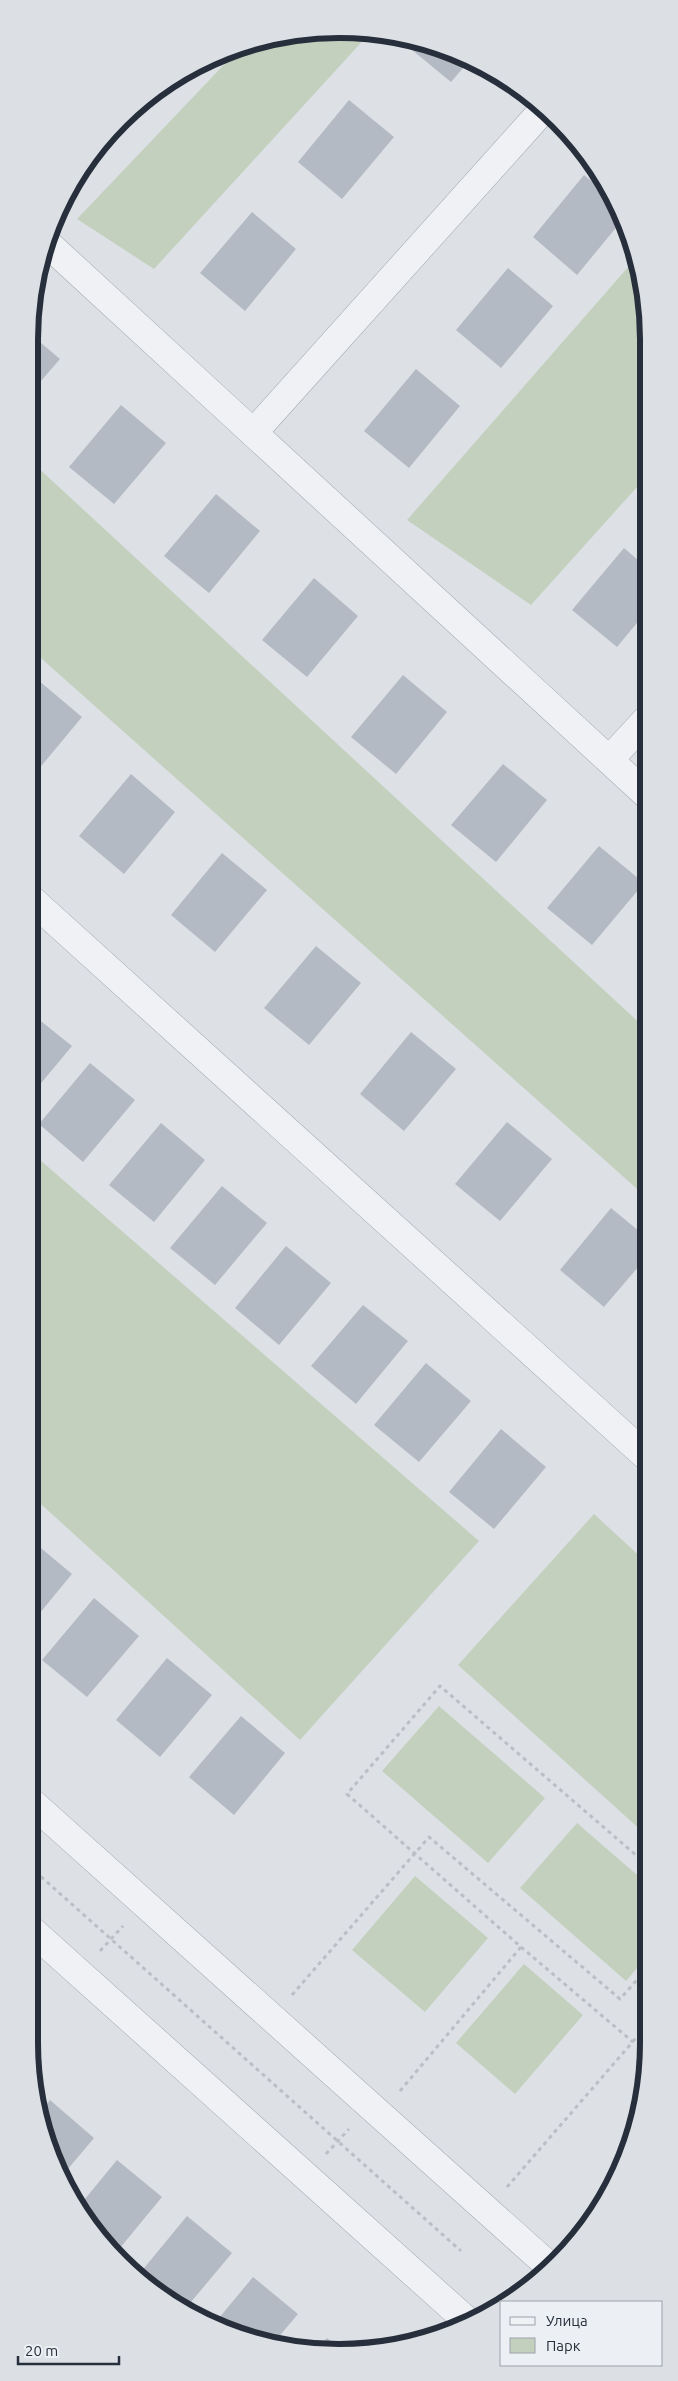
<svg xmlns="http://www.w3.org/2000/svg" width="678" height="2381" font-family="Ubuntu,sans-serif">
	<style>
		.green { fill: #c3d0be }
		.building { fill: #b4bac3 }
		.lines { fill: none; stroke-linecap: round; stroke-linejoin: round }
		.minor-casing { stroke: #a3a8b0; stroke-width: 29 }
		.path { stroke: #bbbfc5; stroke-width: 3; stroke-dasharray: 4 4; stroke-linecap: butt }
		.minor { stroke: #eff1f5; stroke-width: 28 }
		.rim { fill: none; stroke: #272f3c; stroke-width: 6 }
	</style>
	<rect width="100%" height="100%" fill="#dde1e6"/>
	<path class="green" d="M278,35H368L154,269L77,219L236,52Z
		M636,258L647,299L646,477L531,605L407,520Z
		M34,464L645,1028V1196L33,651Z
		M32,1153L479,1541L300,1740L31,1495Z
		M594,1514L644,1560V1833L458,1665Z
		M439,1706L545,1798L488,1863L382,1771Z
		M577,1823L644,1881V1960L626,1981L520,1888Z
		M415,1876L488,1938L425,2012L352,1950Z
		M524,1964L583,2015L515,2094L456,2043Z"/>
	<path class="building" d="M411,39L435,48L469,61L451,82L406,45Z
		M349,100L394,137L342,199L298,162Z
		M108,140L84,170L81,168V167Z
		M584,175L613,199L624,218L577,275L533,237Z
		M252,212L296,249L245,311L200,273Z
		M508,268L553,306L501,368L456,330Z
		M34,337L60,359L34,389Z
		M416,369L460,406L409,468L364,431Z
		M121,405L166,443L114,504L69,467Z
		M216,494L260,531L209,593L164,556Z
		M624,548L646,567V612L617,647L572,610Z
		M314,578L358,616L307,677L262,640Z
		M403,675L447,712L396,774L351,737Z
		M38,680L82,717L33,776V685Z
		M503,764L547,800L496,862L451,825Z
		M131,774L175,812L124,874L79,836Z
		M599,846L644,883L592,945L547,908Z
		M222,853L267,890L215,952L171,915Z
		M316,946L361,983L309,1045L264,1008Z
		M32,1014L72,1046L32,1094Z
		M411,1032L456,1069L404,1131L360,1094Z
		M90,1063L135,1100L83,1162L39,1124Z
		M507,1122L552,1159L500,1221L455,1184Z
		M161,1123L205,1160L154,1222L109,1185Z
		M222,1186L267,1223L215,1285L170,1248Z
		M611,1208L645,1236V1259L604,1307L560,1270Z
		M286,1246L331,1283L279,1345L235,1308Z
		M363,1305L408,1341L356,1404L311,1366Z
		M426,1363L471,1401L419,1462L374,1425Z
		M501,1429L546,1467L494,1529L449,1492Z
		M30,1539L72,1574L30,1625Z
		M94,1598L139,1636L87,1697L42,1660Z
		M167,1658L212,1695L160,1757L116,1720Z
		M241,1716L285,1753L234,1815L189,1777Z
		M50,2100L94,2138L62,2176L52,2160L42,2110Z
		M117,2160L162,2197L115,2254L106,2247L80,2205Z
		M187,2216L232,2253L186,2308L140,2273Z
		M253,2277L298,2314L276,2340L214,2324Z
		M327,2338L340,2349L316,2351Z"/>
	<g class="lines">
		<defs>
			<path id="minor" d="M49,245L646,794
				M253,433L543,110
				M609,760L646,720
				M33,901L645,1455
				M30,1801L548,2265
				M29,1928L465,2319"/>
		</defs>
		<use href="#minor" class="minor-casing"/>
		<path class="path" d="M29,1866L461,2251
			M521,1947L633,2042
			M100,1951L123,1926
			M292,1995L429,1837L620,1999L644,1972
			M400,2091L521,1947L347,1794L440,1686L644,1862
			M326,2154L349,2129
			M507,2187L643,2030"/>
		<use href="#minor" class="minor"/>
	</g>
	<path d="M0 0H678V2381H0ZM339 38H339A301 301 0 0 1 640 339V2043A301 301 0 0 1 339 2344H339A301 301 0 0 1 38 2043V339A301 301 0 0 1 339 38Z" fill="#dce0e5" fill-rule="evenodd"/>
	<path class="rim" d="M339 38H339A301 301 0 0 1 640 339V2043A301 301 0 0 1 339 2344H339A301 301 0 0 1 38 2043V339A301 301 0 0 1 339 38Z"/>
	<rect x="500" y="2301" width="162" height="65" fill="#eceff4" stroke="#9da2aa"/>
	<rect x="510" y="2317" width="25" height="8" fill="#eff1f5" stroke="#9da2aa"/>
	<text x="546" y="2326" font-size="15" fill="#272f3c">Улица</text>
	<rect x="510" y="2338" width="25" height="15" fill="#c3d0be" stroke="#9da2aa"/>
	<text x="546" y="2351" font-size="15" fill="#272f3c">Парк</text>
	<path d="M18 2356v8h101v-8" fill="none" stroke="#272f3c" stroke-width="2.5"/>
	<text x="25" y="2356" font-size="15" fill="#272f3c" stroke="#eceff4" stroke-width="4" paint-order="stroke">20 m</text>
</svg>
